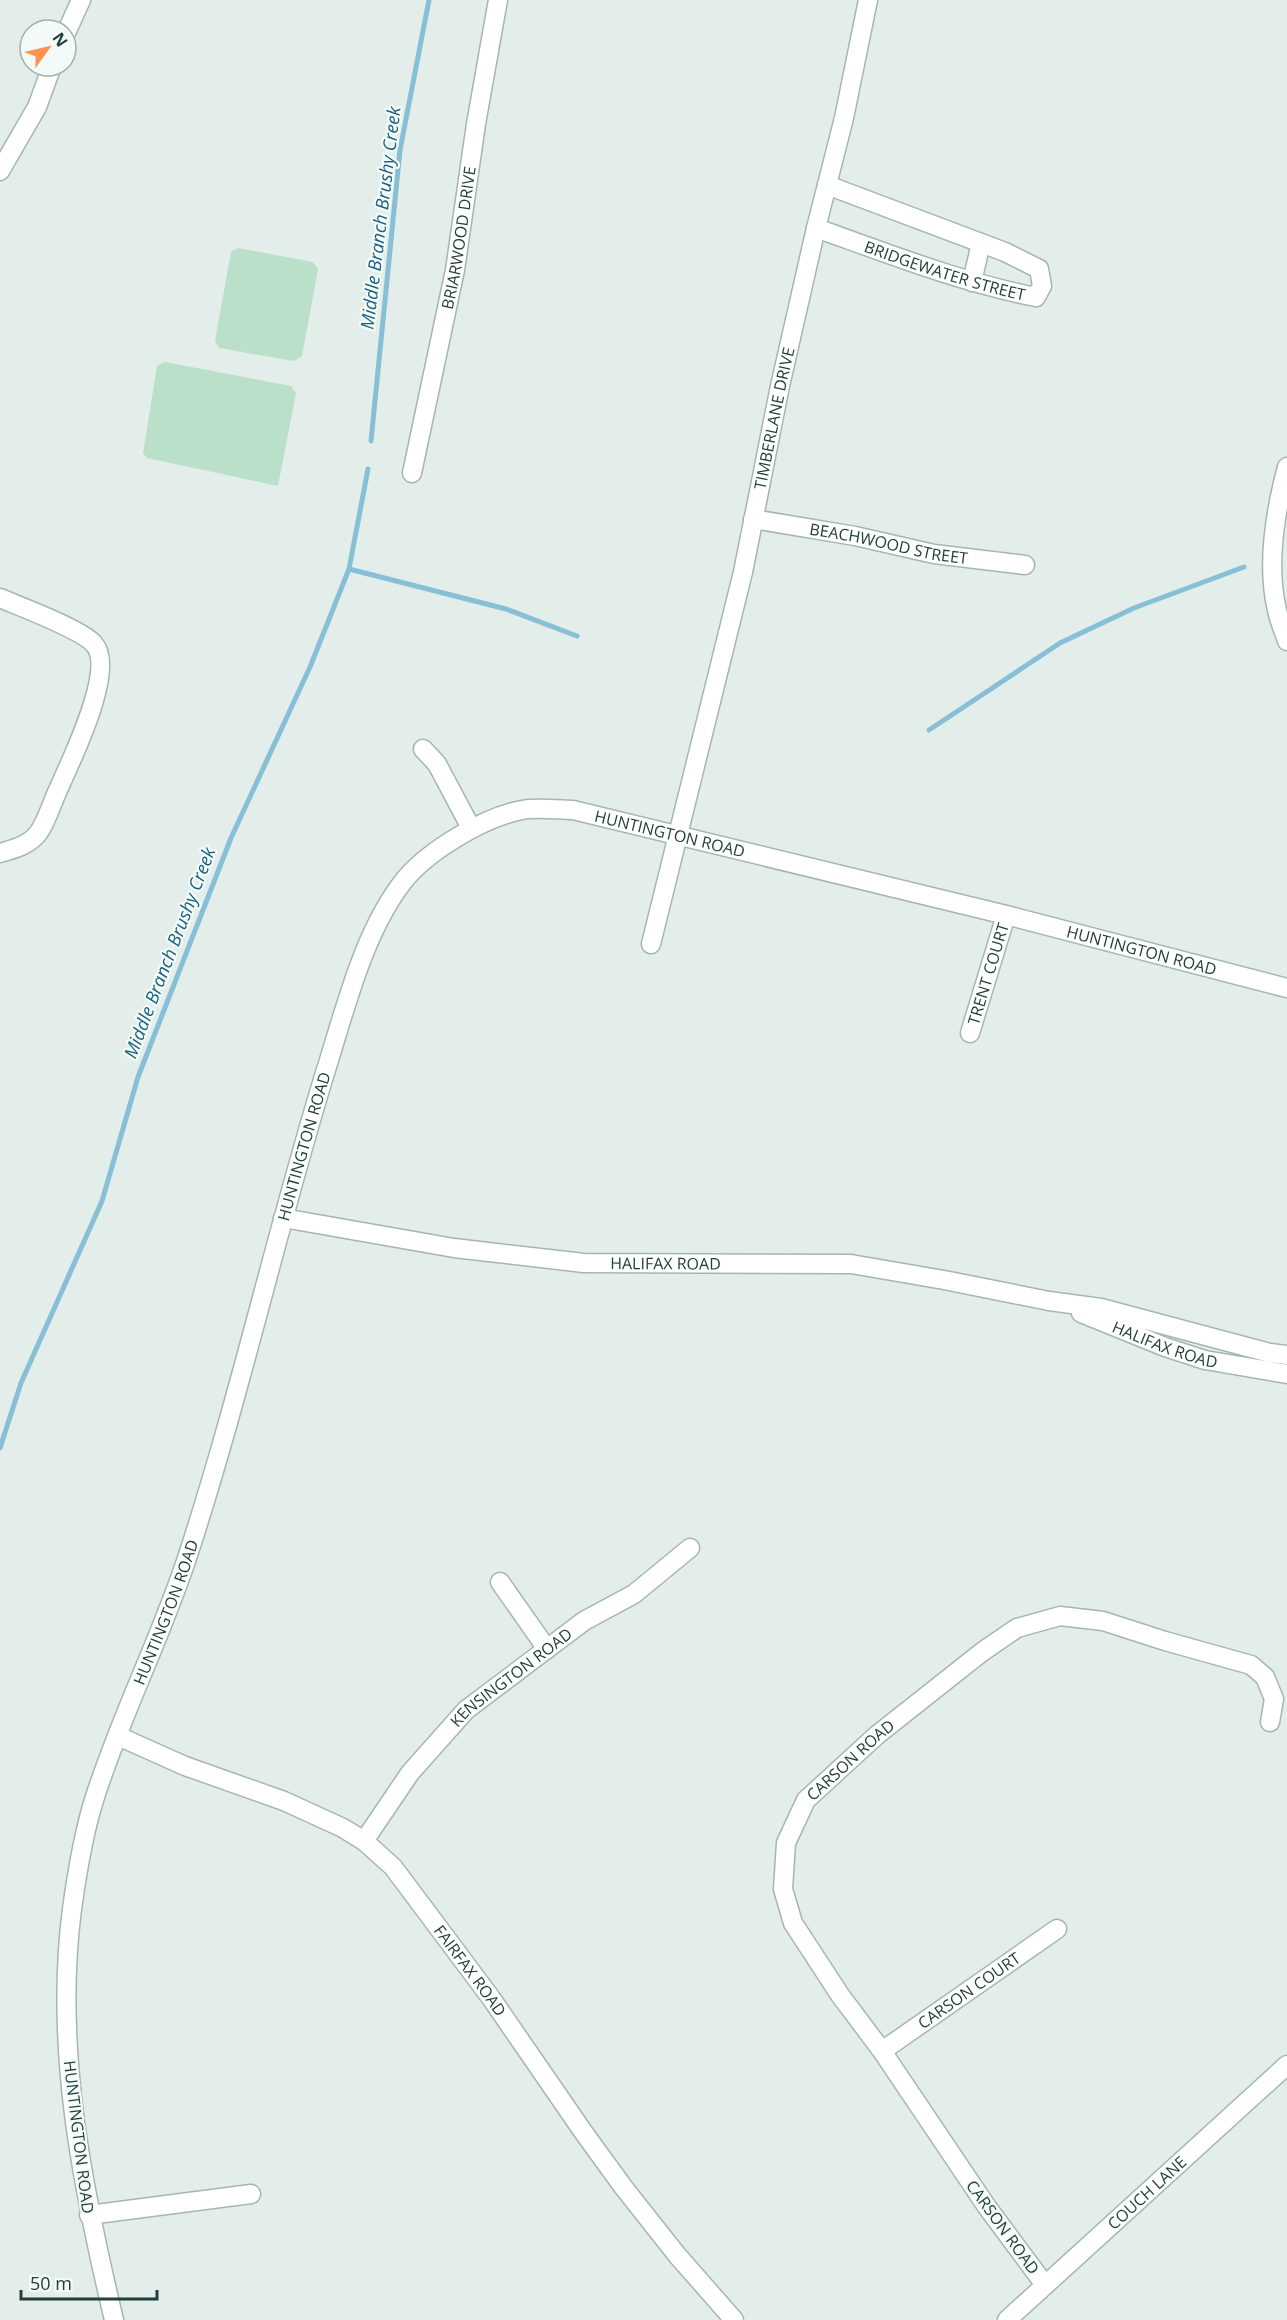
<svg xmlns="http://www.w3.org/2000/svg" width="1287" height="2320" font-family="'Open Sans',sans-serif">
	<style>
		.green { fill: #bae0ca }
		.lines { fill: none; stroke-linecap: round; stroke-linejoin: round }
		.stream { stroke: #87bfd6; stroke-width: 5 }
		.minor-casing { stroke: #a5b6b2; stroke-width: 21 }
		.minor { stroke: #fff; stroke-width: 18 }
		.labels { text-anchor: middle; stroke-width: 4.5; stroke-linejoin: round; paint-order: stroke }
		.street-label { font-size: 16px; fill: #21403c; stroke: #f4faf7 }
		.water-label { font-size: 18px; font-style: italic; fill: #166181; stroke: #f4faf7 }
	</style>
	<rect width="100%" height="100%" fill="#e3eeea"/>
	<path class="green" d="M238,248L313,262L318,269L302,356L294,361L219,348L215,341L231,252Z
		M165,362L291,386L296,393L278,486L147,458L143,453L157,366Z"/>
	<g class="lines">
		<path class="stream" d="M371,441L400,150L429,0
			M349,569L506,609L577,636
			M929,730L1060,643L1134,608L1244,567
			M0,1448L21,1383L102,1201L138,1077L231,838L310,667L349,569L368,469"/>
		<defs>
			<g id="minor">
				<path d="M66,33L81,0"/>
				<path d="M0,171L37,107L52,66"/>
				<path id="s1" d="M816,228C889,254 960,282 1036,297L1042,286L1039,269L1005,252L827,185"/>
				<path d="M972,282L981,243"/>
				<path d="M1287,467C1275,512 1266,564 1277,610C1279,621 1284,631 1287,641"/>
				<path id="s2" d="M412,473L455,270L476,124L498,0"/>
				<path id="s3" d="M753,519L855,536L934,554L1025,565"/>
				<path d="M0,598C21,607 81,629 94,644C117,669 70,762 58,790C52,803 47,820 39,832C30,845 14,849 0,853"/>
				<path d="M423,749L437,764L471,828"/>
				<path id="s4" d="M651,944L743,572L780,386L816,228L844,118L868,0"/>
				<path id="s5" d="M970,1033L1006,915"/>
				<path id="s6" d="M283,1218L454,1248L584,1263L851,1264L944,1280L1049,1301L1101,1308L1270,1353L1287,1355"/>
				<path id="s7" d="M1081,1313L1165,1347L1205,1360L1287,1374"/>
				<path d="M500,1582L547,1649"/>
				<path id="s8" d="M118,1736L185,1766L284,1801L343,1828L364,1841L393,1867L491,1998L584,2133L624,2188L677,2255L734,2320"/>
				<path id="s9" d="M364,1841L410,1773L466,1710L584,1621L634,1594L690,1548"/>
				<path id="s10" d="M882,2051L1057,1929"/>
				<path d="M89,2215L251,2194"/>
				<path id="s11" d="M1045,2285L987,2207L882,2051L840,1995L793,1923L783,1889L786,1843L806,1800L877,1735L982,1652L1017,1628L1060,1616L1103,1621L1165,1641L1251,1665L1265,1677L1274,1699L1270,1722"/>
				<path id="s12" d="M114,2320C82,2186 54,2047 72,1909C77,1873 83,1835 94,1800C120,1717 161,1638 188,1555C240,1396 276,1232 325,1073C345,1010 364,929 406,878C431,849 485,817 522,810C538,807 557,810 573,810L1006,915L1287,988"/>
				<path id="s13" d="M1007,2320L1287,2065"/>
			</g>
		</defs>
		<use href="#minor" class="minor-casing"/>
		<use href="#minor" class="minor"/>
	</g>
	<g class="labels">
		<g class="street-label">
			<text dy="6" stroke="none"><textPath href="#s2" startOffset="240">BRIARWOOD DRIVE</textPath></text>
			<text dy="6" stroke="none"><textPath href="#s1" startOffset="136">BRIDGEWATER STREET</textPath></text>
			<text dy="6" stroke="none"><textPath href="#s4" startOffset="540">TIMBERLANE DRIVE</textPath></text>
			<text dy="6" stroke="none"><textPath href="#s3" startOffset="138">BEACHWOOD STREET</textPath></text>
			<text dy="6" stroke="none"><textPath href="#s12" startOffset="1790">HUNTINGTON ROAD</textPath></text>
			<text dy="6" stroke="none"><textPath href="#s12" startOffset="2276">HUNTINGTON ROAD</textPath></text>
			<text dy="6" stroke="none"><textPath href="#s5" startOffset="62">TRENT COURT</textPath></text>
			<text dy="6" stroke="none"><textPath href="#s12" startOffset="1214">HUNTINGTON ROAD</textPath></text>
			<text dy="6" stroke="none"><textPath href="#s6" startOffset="386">HALIFAX ROAD</textPath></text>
			<text dy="6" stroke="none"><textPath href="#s7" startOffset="90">HALIFAX ROAD</textPath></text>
			<text dy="6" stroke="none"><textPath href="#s12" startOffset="728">HUNTINGTON ROAD</textPath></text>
			<text dy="6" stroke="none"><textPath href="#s9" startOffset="222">KENSINGTON ROAD</textPath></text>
			<text dy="6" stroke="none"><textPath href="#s11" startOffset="630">CARSON ROAD</textPath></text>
			<text dy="6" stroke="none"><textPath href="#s8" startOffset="436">FAIRFAX ROAD</textPath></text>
			<text dy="6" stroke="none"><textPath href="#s10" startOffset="106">CARSON COURT</textPath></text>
			<text transform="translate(79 2137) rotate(83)" y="6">HUNTINGTON ROAD</text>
			<text dy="6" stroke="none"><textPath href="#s13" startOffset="189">COUCH LANE</textPath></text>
			<text transform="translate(1003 2227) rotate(54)" y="6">CARSON ROAD</text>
		</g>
		<g class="water-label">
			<text transform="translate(381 218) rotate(-83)" y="6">Middle Branch Brushy Creek</text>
			<text transform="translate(170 953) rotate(-69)" y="6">Middle Branch Brushy Creek</text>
		</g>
	</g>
	<g transform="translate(48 48) rotate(56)"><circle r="28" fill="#f4faf7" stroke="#a0b0ac" stroke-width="1.5"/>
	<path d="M0-4.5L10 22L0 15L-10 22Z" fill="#fc9353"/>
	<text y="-9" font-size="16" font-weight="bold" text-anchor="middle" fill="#21403c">N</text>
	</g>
	<path d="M21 2290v9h136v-9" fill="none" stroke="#21403c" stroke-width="3"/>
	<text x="30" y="2290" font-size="18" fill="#21403c" stroke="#f4faf7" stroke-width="4.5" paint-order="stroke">50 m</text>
</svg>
